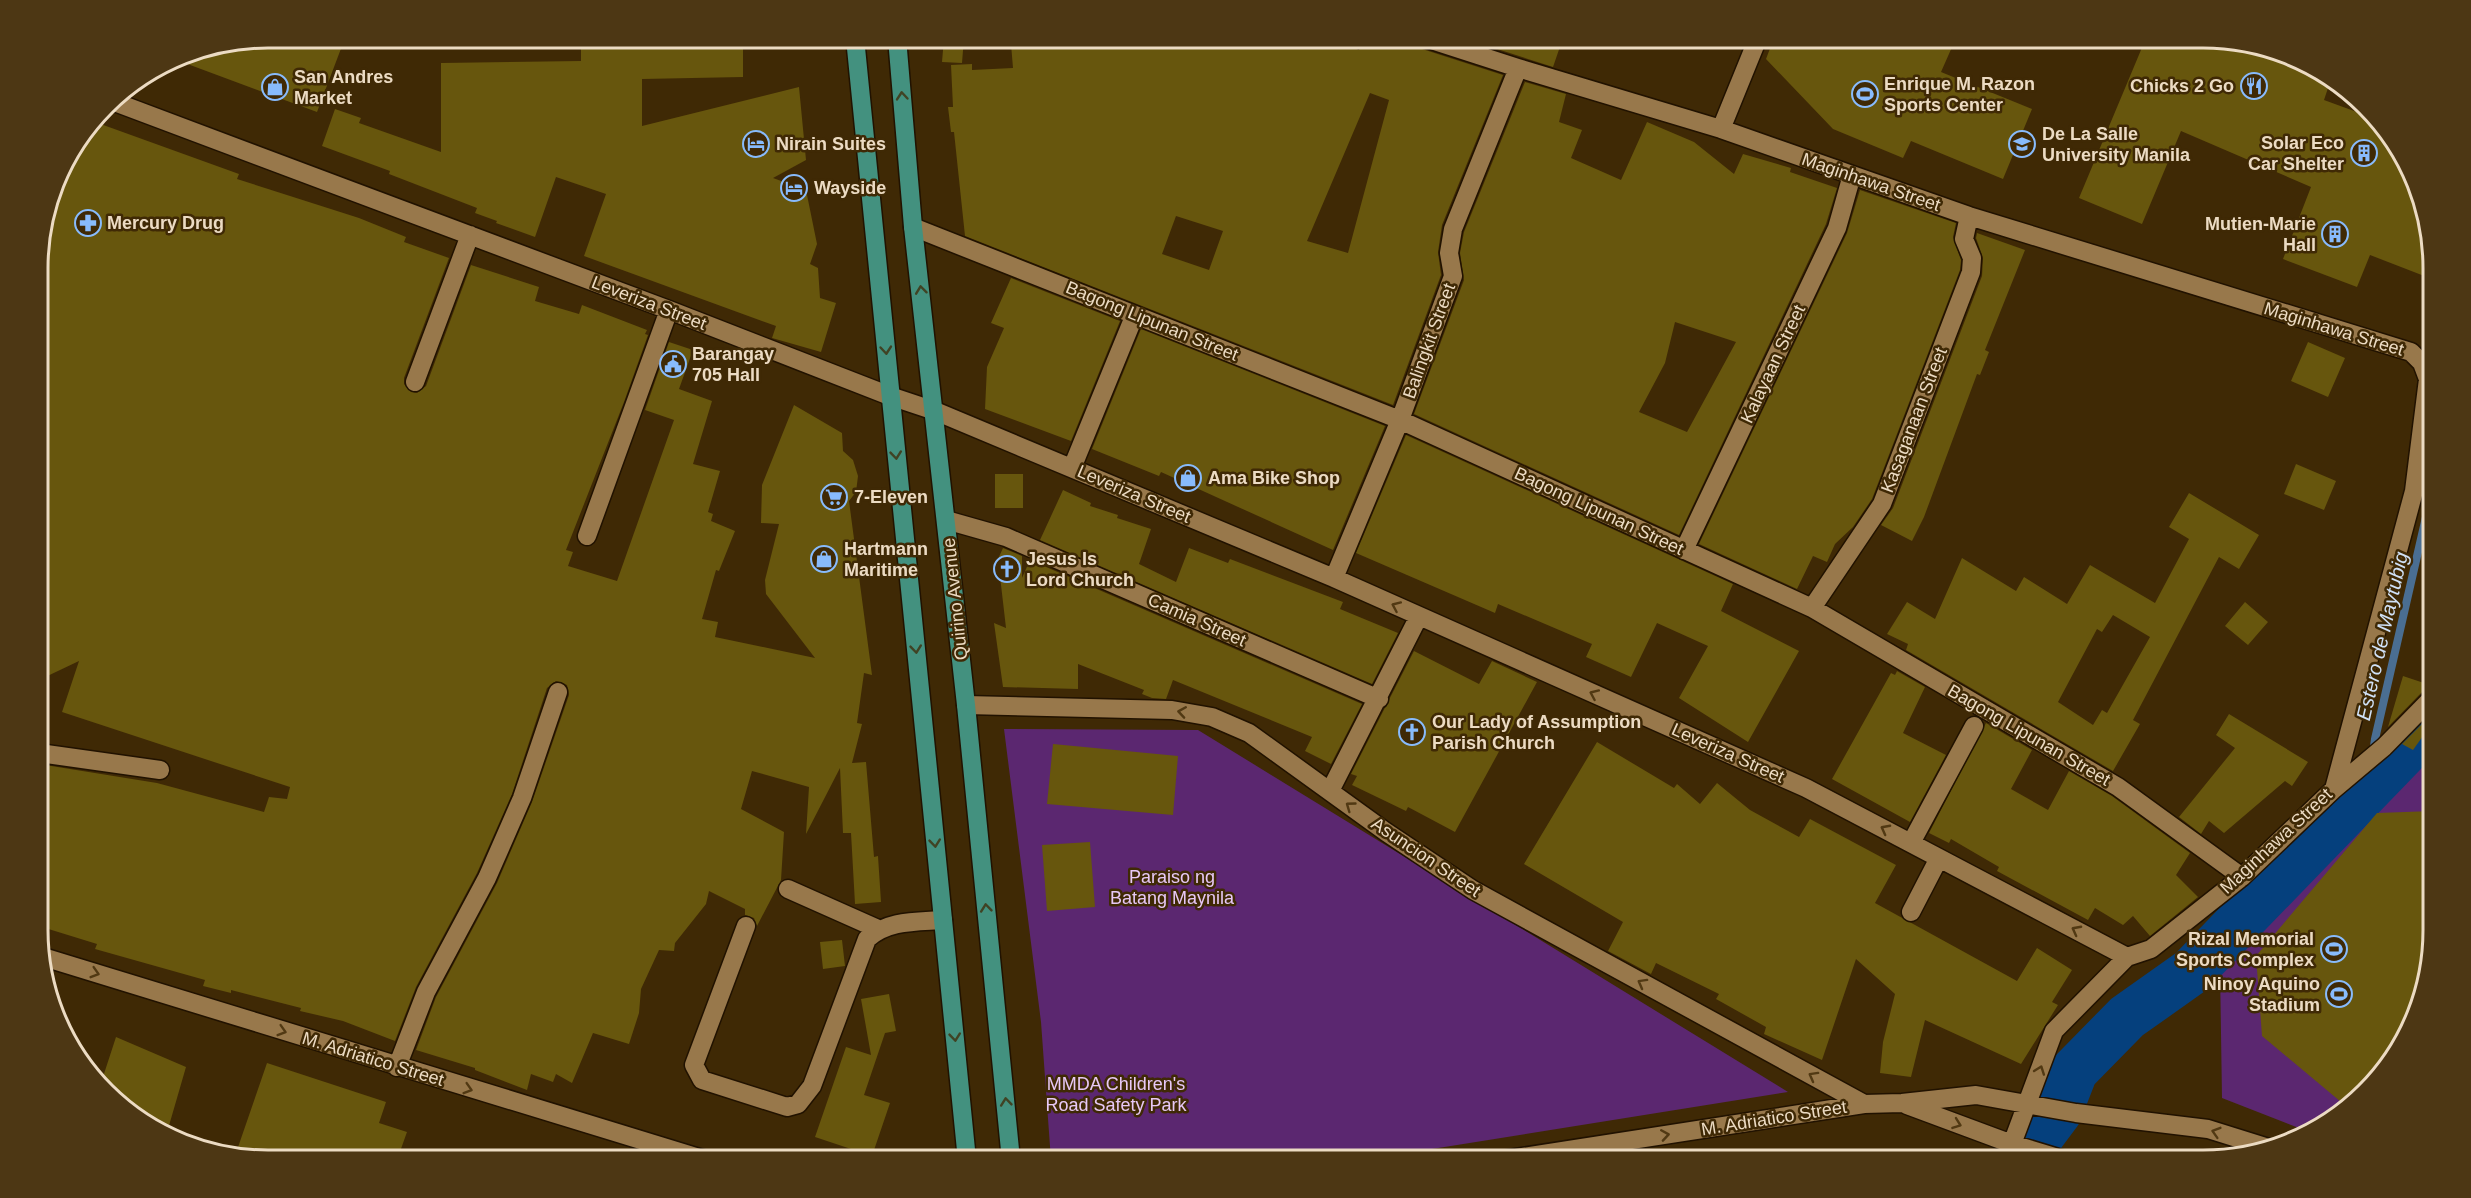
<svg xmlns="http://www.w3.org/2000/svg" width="2471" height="1198" font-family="Arial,sans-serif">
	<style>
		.green { fill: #5b2770 }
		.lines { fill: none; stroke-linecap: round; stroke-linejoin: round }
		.stream { stroke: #4a6e92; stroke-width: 8 }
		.river { stroke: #05407d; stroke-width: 48 }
		.building { fill: #67560d; fill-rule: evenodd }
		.minor-casing { stroke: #211200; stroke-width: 21 }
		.major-casing { stroke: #211200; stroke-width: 21 }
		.minor { stroke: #98784b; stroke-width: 18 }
		.major { stroke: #43917f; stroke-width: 18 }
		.oneway { stroke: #404324 }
		.oneway2 { stroke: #513913 }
		.labels { text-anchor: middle; stroke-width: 5; stroke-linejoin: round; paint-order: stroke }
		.poi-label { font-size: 18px; font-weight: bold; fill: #ecdbc3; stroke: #3f2905; text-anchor: start }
		.street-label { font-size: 18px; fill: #ecdbc3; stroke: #3f2905 }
		.park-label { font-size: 18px; fill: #e7c8f6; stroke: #3f2905 }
		.water-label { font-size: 20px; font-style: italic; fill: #d0e1f7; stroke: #3f2905 }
		.rim { fill: none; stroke: #ecdbc3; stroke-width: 3 }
	</style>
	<rect width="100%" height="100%" fill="#3f2905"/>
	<path class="green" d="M1004,729L1198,730L1788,1092L1363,1160H1051L1041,1022Z
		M2433,747V930L2410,1031L2376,1082L2331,1122L2309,1132L2222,1098L2220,968Z"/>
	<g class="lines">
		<path class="stream" d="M2368,789L2375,739L2432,491"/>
		<path class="river" d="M2022,1160L2058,1112L2074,1071L2127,1017L2192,971L2433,722"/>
	</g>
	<path class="building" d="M268,38H345L317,112L174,59L180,55Z
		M581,38H743V77L642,79V126L799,87L806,160L773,178L806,190L817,244L810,264L818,268L820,298L836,303L821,352L772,338L776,326L584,256L606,194L556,177L535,237L496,223L497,221L475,213L477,208L389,174L390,171L322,146L335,109L361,118L359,123L441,152V63L581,61Z
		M944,38H964L962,63L942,62Z
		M1019,38H1328L1359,50L1363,38L1387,44L1388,38L1503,75L1442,225L1438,252L1441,275L1393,405L965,236L954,132H951L948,107H953L951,65L972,64V70L1013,68L1011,44L1018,43ZM1370,93L1389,100L1348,253L1307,241ZM1176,216L1223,231L1209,270L1162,254Z
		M1494,38H1563L1553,67L1491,47Z
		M1774,38H1956L1941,72L2032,109L2003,179L1911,141L1903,158L1833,129L1766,59Z
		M2146,38H2203L2304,61L2331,79L2324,100L2376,119L2394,140L2432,239V279L2370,255L2357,287L2283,259L2311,187L2181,131L2142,224L2079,198Z
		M1525,82L1566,94L1559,122L1582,130L1571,158L1621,180L1647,122L1694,142L1734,174L1743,154L1791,168L1790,172L1837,188L1826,224L1679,535L1414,414L1464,280L1460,253L1464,232ZM1675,322L1736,342L1687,432L1639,412L1665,363Z
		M95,122L239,174L237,179L359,218L406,237L404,242L449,258L404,378V384L411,392L417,393L426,386L471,265L539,287L535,301L579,314L582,305L647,330L645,334L648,335L624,402L566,550L573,552L568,566L617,581L674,420L645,410L669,342L693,350L679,389L712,401L693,464L720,471L708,512L713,514L711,521L735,531L719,571L716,570L702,619L718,622L715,637L815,658L766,594L765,580L779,524L761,523L762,485L794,405L842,433L843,451L853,460L858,476L856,492L849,501L872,675L864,673L857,723L862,724L852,763L866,762L874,857L878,856L881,902L855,904L851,833H843L840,768L806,834L809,787L752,771L741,809L784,832L781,880L757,926L754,918L745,915V909L709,891L706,904L675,943L674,951L659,950L641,989L639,1013L629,1044L593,1033L572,1083L556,1074L553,1082L531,1074L527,1090L475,1070V1068L416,1050L436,997L497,883L532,802L569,695L567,685L556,681L547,688L512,794L477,873L416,987L395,1041L343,1021L300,1011L301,1008L231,990V993L203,986L205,980L95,949L97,944L42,927L46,913L39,911V764L157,783L264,812L269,797L287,799L290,787L62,712L79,661L39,680L38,253L61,167Z
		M1860,190L1956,223L1953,237L1961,260L1960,270L1872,499L1853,527L1835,544L1827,562L1813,556L1797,589L1699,544L1847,233Z
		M1977,233L2025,250L1985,350L1989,352L1980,375L1977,374L1924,517L1912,541L1881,525L1893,508L1982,276L1983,258L1976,238Z
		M1011,278L1120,321L1071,441L985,409L987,367L1004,328L991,323Z
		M1141,329L1385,426L1333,550L1161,472L1159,476L1092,449Z
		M2308,342L2345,358L2328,397L2291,381Z
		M1406,435L1733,584L1721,611L1799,651L1748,742L1679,698L1708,646L1657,623L1631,677L1586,657L1592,644L1498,604L1495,613L1356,553Z
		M2296,464L2336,481L2324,510L2284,494Z
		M995,474H1023V508H995Z
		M1063,490L1091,503L1090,506L1118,515L1117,518L1151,529L1139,564L1176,582L1189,548L1228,563L1230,559L1343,602L1340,609L1398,633L1372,684L1040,540Z
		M2189,493L2259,535L2239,569L2219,557L2133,720L2140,724L2113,771L1906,650L1908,644L1887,634L1907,602L1935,619L1962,558L2016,591L2024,577L2067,604L2090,565L2155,603L2189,539L2169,527ZM2113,615L2150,637L2107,713L2102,710L2093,725L2058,702L2097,629L2102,632Z
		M1003,548L1022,556V578L1030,560L1362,704L1331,764L1305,751L1312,737L1173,680L1166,699L1152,698L1142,694L1144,690L1078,664V689L1003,687L994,623L1006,628L998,559Z
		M2245,602L2268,622L2248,645L2225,626Z
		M1414,651L1479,684L1492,661L1537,682L1455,832L1408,807L1406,811L1352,785L1357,776L1351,774Z
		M1897,671L1925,687L1903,733L1946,755L1910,822L1832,779L1891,673L1895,675Z
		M2403,676L2433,686L2425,689L2388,727Z
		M2433,713V722L2413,750L2402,744Z
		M2229,714L2308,762L2292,786L2285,781L2224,833L2209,821L2201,834L2179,817L2235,748L2216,735Z
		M1986,723L2032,750L2011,789L2048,810L2069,771L2112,796L2190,853L2176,875L2198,897L2150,936L2133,916L2123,925L2095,908L2088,920L1997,871L1999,867L1951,839L1949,843L1929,833Z
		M1597,742L1674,788L1677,784L1700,804L1717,783L1750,810L1799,837L1810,819L1896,865L1875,903L2017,981L2037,948L2072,970L2052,1002L2058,1005L2021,1064L1925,1020L1911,1077L1880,1073L1883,1042L1895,994L1856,959L1822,1060L1764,1034L1766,1027L1716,999L1719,994L1656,963L1651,974L1608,951L1623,922L1524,864Z
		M1053,744L1178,756L1173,815L1047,804Z
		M2433,811V930L2410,1031L2376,1082L2347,1107L2262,1036L2256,956L2377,813Z
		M1090,842L1095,907L1047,911L1042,845Z
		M842,940L845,966L823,969L820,942Z
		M889,994L896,1031L885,1033L864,1095L890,1103L872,1156L815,1137L846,1047L871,1055L861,999Z
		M116,1037L186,1067L166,1136L101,1083Z
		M267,1063L386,1102L379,1123L407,1132L397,1160L268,1161L236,1153Z"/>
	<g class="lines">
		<defs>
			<path id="minor" d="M1425,38L1518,68L1721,129L1969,216L2411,352L2422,363L2428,379L2414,491L2334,789
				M112,101L669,310L890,396L935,411L1334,578L1806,788L2127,957
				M1721,129L1758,38
				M913,227L1400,420L1812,608L2118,787L2242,877
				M415,382L470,235
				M1072,468L1131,324
				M946,520L1006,537L1379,699
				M587,536L669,310
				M1684,550L1837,228L1852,175
				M1334,578L1400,420L1453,276L1449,253L1453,229L1518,68
				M1812,608L1882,504L1971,272L1972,258L1964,239L1969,216
				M966,705L1172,710L1212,717L1249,733L1386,832L1473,890L1864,1104
				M39,753L160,770
				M1330,791L1419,616
				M1911,843L1974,726
				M788,889L878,929
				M1911,912L1939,858
				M746,926L694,1065L702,1080L787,1107L798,1104L812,1086L867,939C888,920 916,922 943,920
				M40,956L706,1160
				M397,1067L426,992L487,878L522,798L558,692
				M1907,1105L2012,1144L2065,1160
				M2012,1144L2054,1031L2127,957L2151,949L2242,877L2334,789L2384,747L2433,697
				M1503,1160L1864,1104L1902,1103L1976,1095L2076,1113L2208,1129L2272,1149"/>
			<path id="major" d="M855,38L967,1160
				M897,38L913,227L966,705L1011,1160"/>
		</defs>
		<use href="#minor" class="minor-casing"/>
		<use href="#major" class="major-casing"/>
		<use href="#minor" class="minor"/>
		<use href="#major" class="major"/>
	</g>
	<defs><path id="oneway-chevron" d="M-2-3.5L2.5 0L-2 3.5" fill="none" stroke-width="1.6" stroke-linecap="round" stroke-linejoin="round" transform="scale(1.5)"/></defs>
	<g class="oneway">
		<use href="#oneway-chevron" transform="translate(902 96) rotate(-95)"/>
		<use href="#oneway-chevron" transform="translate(921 290) rotate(-97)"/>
		<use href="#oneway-chevron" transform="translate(886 350) rotate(85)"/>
		<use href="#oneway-chevron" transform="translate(896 455) rotate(84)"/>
		<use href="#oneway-chevron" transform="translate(916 649) rotate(84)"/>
		<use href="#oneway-chevron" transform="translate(935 843) rotate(84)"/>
		<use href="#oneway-chevron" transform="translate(986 908) rotate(-96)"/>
		<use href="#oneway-chevron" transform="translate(955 1037) rotate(84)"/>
		<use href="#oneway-chevron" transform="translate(1006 1102) rotate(-96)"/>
	</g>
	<g class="oneway2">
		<use href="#oneway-chevron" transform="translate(1396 606) rotate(-156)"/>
		<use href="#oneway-chevron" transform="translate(1594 694) rotate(-156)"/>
		<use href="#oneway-chevron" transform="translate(1182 712) rotate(-171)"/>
		<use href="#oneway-chevron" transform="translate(1350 806) rotate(-144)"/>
		<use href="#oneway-chevron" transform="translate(1885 829) rotate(-152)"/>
		<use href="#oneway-chevron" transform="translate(2076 930) rotate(-152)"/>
		<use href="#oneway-chevron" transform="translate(95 973) rotate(17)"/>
		<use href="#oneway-chevron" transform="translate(1642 983) rotate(-151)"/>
		<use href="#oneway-chevron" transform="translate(282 1031) rotate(17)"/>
		<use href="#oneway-chevron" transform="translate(2040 1070) rotate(-70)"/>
		<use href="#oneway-chevron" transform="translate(1813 1076) rotate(-151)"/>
		<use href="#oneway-chevron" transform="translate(468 1089) rotate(17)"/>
		<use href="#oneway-chevron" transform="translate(1957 1124) rotate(20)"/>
		<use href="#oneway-chevron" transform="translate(2216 1132) rotate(-163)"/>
		<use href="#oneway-chevron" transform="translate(1665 1135) rotate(-9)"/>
	</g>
	<defs>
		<symbol id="restaurant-ring" viewBox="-11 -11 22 22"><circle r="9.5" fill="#3f2905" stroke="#88bbfc" stroke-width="1.5"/><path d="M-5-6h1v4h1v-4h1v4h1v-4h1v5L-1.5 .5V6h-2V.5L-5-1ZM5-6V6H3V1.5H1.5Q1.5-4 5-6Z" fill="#88bbfc"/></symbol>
		<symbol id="shop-ring" viewBox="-11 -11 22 22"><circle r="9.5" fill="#3f2905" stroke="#88bbfc" stroke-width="1.5"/><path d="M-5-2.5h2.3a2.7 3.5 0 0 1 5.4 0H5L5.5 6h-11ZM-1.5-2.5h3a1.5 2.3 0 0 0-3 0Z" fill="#88bbfc"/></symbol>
		<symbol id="stadium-ring" viewBox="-11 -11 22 22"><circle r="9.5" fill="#3f2905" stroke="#88bbfc" stroke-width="1.5"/><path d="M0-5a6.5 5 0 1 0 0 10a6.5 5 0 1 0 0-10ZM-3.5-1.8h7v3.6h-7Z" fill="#88bbfc"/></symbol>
		<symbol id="hotel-ring" viewBox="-11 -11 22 22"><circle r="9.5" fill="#3f2905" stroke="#88bbfc" stroke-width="1.5"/><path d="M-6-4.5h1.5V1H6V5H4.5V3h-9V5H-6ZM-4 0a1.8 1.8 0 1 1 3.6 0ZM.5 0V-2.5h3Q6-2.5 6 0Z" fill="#88bbfc"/></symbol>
		<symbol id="university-ring" viewBox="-11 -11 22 22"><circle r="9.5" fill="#3f2905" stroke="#88bbfc" stroke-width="1.5"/><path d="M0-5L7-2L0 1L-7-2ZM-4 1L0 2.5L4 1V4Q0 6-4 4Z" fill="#88bbfc"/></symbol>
		<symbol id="building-ring" viewBox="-11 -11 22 22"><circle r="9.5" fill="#3f2905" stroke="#88bbfc" stroke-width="1.5"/><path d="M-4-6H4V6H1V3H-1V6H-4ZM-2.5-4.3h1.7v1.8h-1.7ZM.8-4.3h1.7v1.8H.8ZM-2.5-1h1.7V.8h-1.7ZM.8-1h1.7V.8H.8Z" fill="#88bbfc"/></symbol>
		<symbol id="pharmacy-ring" viewBox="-11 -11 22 22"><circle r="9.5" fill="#3f2905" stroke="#88bbfc" stroke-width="1.5"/><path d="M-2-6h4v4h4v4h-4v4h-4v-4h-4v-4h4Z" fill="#88bbfc"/></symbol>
		<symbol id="civic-ring" viewBox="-11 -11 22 22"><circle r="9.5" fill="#3f2905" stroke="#88bbfc" stroke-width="1.5"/><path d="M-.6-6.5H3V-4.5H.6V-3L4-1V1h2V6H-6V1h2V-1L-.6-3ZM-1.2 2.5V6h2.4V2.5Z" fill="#88bbfc"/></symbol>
		<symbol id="supermarket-ring" viewBox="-11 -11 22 22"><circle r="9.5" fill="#3f2905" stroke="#88bbfc" stroke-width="1.5"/><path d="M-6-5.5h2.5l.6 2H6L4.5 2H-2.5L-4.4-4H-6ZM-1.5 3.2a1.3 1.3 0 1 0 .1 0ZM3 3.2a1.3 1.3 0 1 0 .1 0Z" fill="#88bbfc"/></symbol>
		<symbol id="church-ring" viewBox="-11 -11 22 22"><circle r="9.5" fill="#3f2905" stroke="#88bbfc" stroke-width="1.5"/><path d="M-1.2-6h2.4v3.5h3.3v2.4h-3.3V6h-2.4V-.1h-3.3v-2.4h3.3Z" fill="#88bbfc"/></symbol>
	</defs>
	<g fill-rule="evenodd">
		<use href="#restaurant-ring" x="2239" y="71" width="30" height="30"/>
		<use href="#shop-ring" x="260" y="72" width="30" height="30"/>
		<use href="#stadium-ring" x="1850" y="79" width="30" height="30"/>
		<use href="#hotel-ring" x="741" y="129" width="30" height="30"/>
		<use href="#university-ring" x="2007" y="129" width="30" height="30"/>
		<use href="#building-ring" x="2349" y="138" width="30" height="30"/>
		<use href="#hotel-ring" x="779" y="173" width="30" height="30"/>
		<use href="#pharmacy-ring" x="73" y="208" width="30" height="30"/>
		<use href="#building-ring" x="2320" y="219" width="30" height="30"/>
		<use href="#civic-ring" x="658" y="349" width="30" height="30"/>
		<use href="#shop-ring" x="1173" y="463" width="30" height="30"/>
		<use href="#supermarket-ring" x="819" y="482" width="30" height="30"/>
		<use href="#shop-ring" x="809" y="544" width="30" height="30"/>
		<use href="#church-ring" x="992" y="554" width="30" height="30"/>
		<use href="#church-ring" x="1397" y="717" width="30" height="30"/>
		<use href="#stadium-ring" x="2319" y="934" width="30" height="30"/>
		<use href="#stadium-ring" x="2324" y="979" width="30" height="30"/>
	</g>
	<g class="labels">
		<g class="poi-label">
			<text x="294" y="83">San Andres<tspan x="294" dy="21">Market</tspan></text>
			<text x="1884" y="90">Enrique M. Razon<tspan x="1884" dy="21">Sports Center</tspan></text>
			<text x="2234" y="92" text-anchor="end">Chicks 2 Go</text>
			<text x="2042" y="140">De La Salle<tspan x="2042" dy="21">University Manila</tspan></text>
			<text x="2344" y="149" text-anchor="end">Solar Eco<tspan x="2344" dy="21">Car Shelter</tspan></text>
			<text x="776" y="150">Nirain Suites</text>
			<text x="814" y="194">Wayside</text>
			<text x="107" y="229">Mercury Drug</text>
			<text x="2316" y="230" text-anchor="end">Mutien-Marie<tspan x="2316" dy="21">Hall</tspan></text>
			<text x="692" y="360">Barangay<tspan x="692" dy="21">705 Hall</tspan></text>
			<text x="1208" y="484">Ama Bike Shop</text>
			<text x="854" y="503">7-Eleven</text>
			<text x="844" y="555">Hartmann<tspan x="844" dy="21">Maritime</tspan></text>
			<text x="1026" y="565">Jesus Is<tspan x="1026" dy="21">Lord Church</tspan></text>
			<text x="1432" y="728">Our Lady of Assumption<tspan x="1432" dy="21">Parish Church</tspan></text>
			<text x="2314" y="945" text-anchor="end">Rizal Memorial<tspan x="2314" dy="21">Sports Complex</tspan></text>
			<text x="2320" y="990" text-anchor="end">Ninoy Aquino<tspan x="2320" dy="21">Stadium</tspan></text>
		</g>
		<g class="street-label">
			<text transform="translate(1871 182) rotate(19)" y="6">Maginhawa Street</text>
			<text transform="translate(649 303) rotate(21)" y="6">Leveriza Street</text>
			<text transform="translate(1152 321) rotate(22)" y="6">Bagong Lipunan Street</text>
			<text transform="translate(2334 329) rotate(17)" y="6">Maginhawa Street</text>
			<text transform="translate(1429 341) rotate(-70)" y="6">Balingkit Street</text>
			<text transform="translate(1773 364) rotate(-65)" y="6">Kalayaan Street</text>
			<text transform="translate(1914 420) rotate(-69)" y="6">Kasaganaan Street</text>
			<text transform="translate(1134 494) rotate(23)" y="6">Leveriza Street</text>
			<text transform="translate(1599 511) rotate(25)" y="6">Bagong Lipunan Street</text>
			<text transform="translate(955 599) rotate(-96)" y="6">Quirino Avenue</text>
			<text transform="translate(1197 620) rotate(24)" y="6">Camia Street</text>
			<text transform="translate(2029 735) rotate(30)" y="6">Bagong Lipunan Street</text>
			<text transform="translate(1728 753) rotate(24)" y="6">Leveriza Street</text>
			<text transform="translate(2276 841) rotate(-43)" y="6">Maginhawa Street</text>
			<text transform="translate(1426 857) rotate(34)" y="6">Asuncion Street</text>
			<text transform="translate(373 1059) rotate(17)" y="6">M. Adriatico Street</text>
			<text transform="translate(1774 1118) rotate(-9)" y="6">M. Adriatico Street</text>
		</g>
		<g class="park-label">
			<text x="1172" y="883">Paraiso ng<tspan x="1172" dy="21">Batang Maynila</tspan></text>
			<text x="1116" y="1090">MMDA Children's<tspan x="1116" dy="21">Road Safety Park</tspan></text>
		</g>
		<g class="water-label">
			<text transform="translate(2382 636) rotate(-77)" y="7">Estero de Maytubig</text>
		</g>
	</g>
	<path d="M0 0H2471V1198H0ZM268 48H2203A220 220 0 0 1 2423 268V930A220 220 0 0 1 2203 1150H268A220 220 0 0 1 48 930V268A220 220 0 0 1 268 48Z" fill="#4d3714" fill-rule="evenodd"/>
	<path class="rim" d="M268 48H2203A220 220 0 0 1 2423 268V930A220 220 0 0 1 2203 1150H268A220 220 0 0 1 48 930V268A220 220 0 0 1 268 48Z"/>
</svg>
